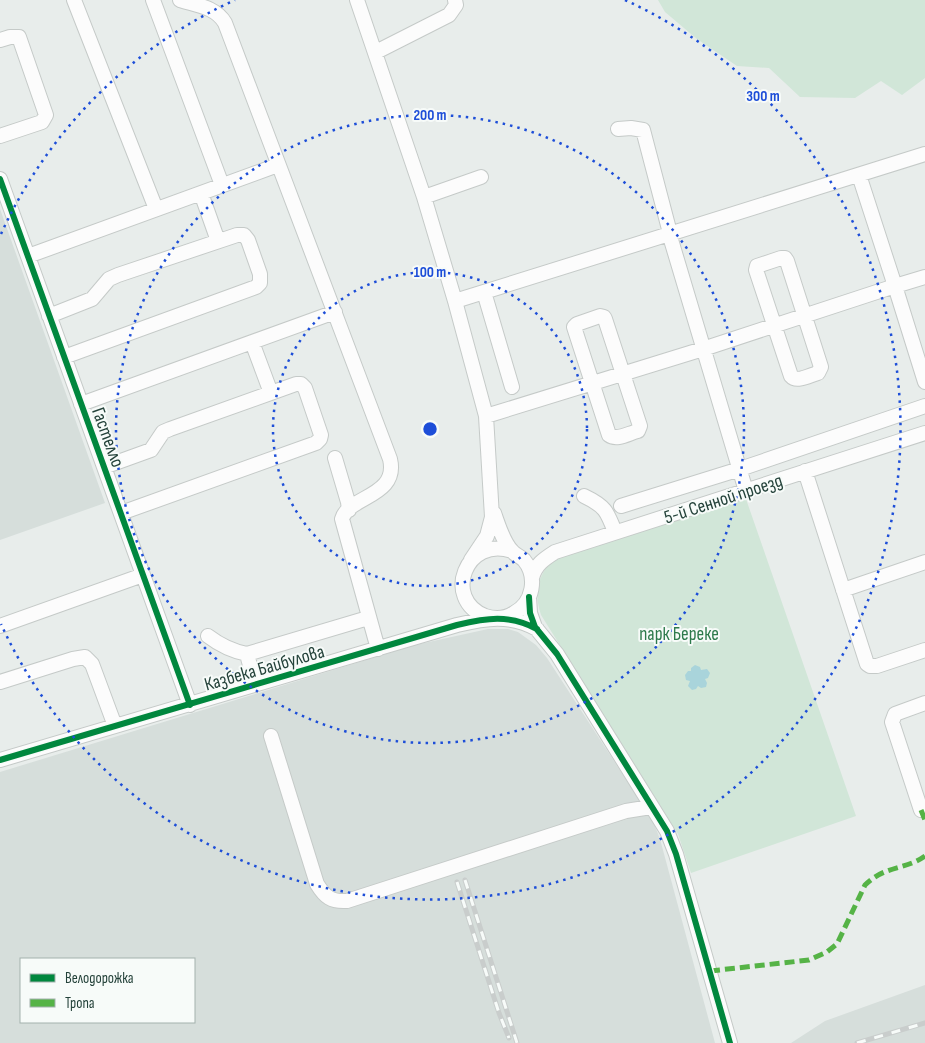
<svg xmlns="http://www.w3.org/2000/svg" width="925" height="1043" font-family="'Sofia Sans Condensed',sans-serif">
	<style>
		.built { fill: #d6dedb; fill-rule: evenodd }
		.green { fill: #d1e6d8 }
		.water { fill: #a9d4db }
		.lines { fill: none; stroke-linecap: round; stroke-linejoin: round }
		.minor-casing { stroke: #c5cac8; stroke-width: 16 }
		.minor { stroke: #fcfcfc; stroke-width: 14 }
		.rail-casing { stroke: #c9cdcc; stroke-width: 5 }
		.rail { stroke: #f7fbf9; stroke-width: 3; stroke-dasharray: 9; stroke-linecap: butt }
		.quiet { stroke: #55b346; stroke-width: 5; stroke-dasharray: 10 5; stroke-linecap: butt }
		.cycleway-casing { stroke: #f7fbf9; stroke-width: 9 }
		.cycleway { stroke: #00873e; stroke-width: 6 }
		.ring { fill: none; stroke: #1d4ed8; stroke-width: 2.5; stroke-dasharray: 2.5 5 }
		.labels { text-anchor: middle; stroke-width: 4; stroke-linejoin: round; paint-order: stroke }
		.street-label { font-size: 19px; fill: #24423a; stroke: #f7fbf9 }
		.park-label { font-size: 19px; fill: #2d7a4b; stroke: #f7fbf9 }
		.centre { fill: #1d4ed8; stroke: #f7fbf9; stroke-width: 2.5 }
		.ring-label { font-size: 15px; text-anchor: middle; font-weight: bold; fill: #1d4ed8; stroke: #f7fbf9; stroke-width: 4; stroke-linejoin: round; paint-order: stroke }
	</style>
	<rect width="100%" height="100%" fill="#e8edeb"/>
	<path class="built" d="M0,209L105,503L0,540Z
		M488,629H508L518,632L536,645L547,658L653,821L660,839L715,1043H0V772L415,645ZM21,959H194V1022H21Z
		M925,985V1043H791L825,1021Z"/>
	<path class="green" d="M658,0H925V78L902,95L881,81L855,98L800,97L769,68L737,66L697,39L665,12Z
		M746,499L856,816L691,873L678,834L541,615C533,590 538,578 553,558Z"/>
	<path class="water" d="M695,665L700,667L701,670L707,669L710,673L708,678L705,679L707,683L706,687L701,688L698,686L696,689L692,690L688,686L690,681L686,680L685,675L688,671H691V668Z"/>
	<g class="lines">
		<defs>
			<path id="minor" d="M74,0L156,209
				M153,0L222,185
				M180,0C196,5 216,7 225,23L390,459C399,497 348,496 342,519L378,649
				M357,0L424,197L455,301L486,416L492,517L487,536L471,560
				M0,40L10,37H19L46,115L42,122L0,136
				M376,52L449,15L456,5L455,0
				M618,129L631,128L643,130L670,233
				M859,175L895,286L925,277
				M0,179L190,705
				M201,193L218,241
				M424,197L481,177
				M669,233L746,491
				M28,256L278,165
				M781,258H785L787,261L821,367L818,373C810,375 797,383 791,376L756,270L757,266Z
				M484,292L512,387
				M455,301L925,154
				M49,316L92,299L109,279L118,275L237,235H244L248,240L260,274V283L256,287L64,357
				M600,316L604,317L605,319L640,426L638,431C629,433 617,441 609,435L574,327L577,324Z
				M252,342L271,393
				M81,404L335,312
				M486,416L703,349L895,286L925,382
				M335,458L348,502L349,510
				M104,467L151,450L163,432L170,429L296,384H301L305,388L321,435L320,439L316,443L121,513
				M805,471L867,664L870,666H877L925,650
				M584,496C605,506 607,511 615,532
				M621,506L740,469L925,406
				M494,513C498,524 503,542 512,551C515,555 520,556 524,560C538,577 533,603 514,613C505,619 494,619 485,616C442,599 466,535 512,551
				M532,578C535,565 544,559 555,552L925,433
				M843,590L925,562
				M529,597L530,613L535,627L557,654L667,831L676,854L730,1043
				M0,626L143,575
				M208,636C221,646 232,651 247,654
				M0,682L73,659L85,657L92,664L115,726
				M255,685L247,654L368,618
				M925,703L895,714L892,722L921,810L925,809
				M271,736L317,884C325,897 331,902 347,901L626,811L651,807
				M0,760L457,625C486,618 509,614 537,629"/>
		</defs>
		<use href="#minor" class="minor-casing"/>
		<use href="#minor" class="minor"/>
		<defs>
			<path id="rail" d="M465,880L517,1043
				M457,882L499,1013L509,1038
				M857,1043L925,1023"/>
		</defs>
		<use href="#rail" class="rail-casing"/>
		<use href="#rail" class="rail"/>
		<path class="quiet" d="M921,810L925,820
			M710,971L809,960L827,952L837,944L865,885C885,865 906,870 925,856"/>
		<defs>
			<path id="cycleway" d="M0,179L190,705
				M529,597L530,613L535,627L557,654L667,831L676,854L730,1043
				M0,760L457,625C486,618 509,614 537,629"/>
		</defs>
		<use href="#cycleway" class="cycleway-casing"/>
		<use href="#cycleway" class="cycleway"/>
	</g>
	<g class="ring">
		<circle cx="430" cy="429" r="157"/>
		<circle cx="430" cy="429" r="314"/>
		<path d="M1 234A471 471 0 0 1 235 0M625 0A471 471 0 1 1 1 624"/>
	</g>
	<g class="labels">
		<g class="street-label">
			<text transform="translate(109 437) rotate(70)" y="7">Гастелло</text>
			<text transform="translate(723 498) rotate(-18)" y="7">5-й Сенной проезд</text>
			<text transform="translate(264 667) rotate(-16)" y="7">Казбека Байбулова</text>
		</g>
		<g class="park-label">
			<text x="679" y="640">парк Береке</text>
		</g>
	</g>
	<circle cx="430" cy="429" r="8" class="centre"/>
	<g class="ring-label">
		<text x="763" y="101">300 m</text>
		<text x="430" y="120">200 m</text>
		<text x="430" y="277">100 m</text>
	</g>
	<rect x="20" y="958" width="175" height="65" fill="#f7fbf9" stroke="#a3b1ad"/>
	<rect x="30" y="974" width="25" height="8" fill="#00873e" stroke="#a3b1ad"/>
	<text x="65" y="983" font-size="15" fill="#24423a">Велодорожка</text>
	<rect x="30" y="999" width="25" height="8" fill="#55b346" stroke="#a3b1ad"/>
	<text x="65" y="1008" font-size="15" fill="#24423a">Тропа</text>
</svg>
